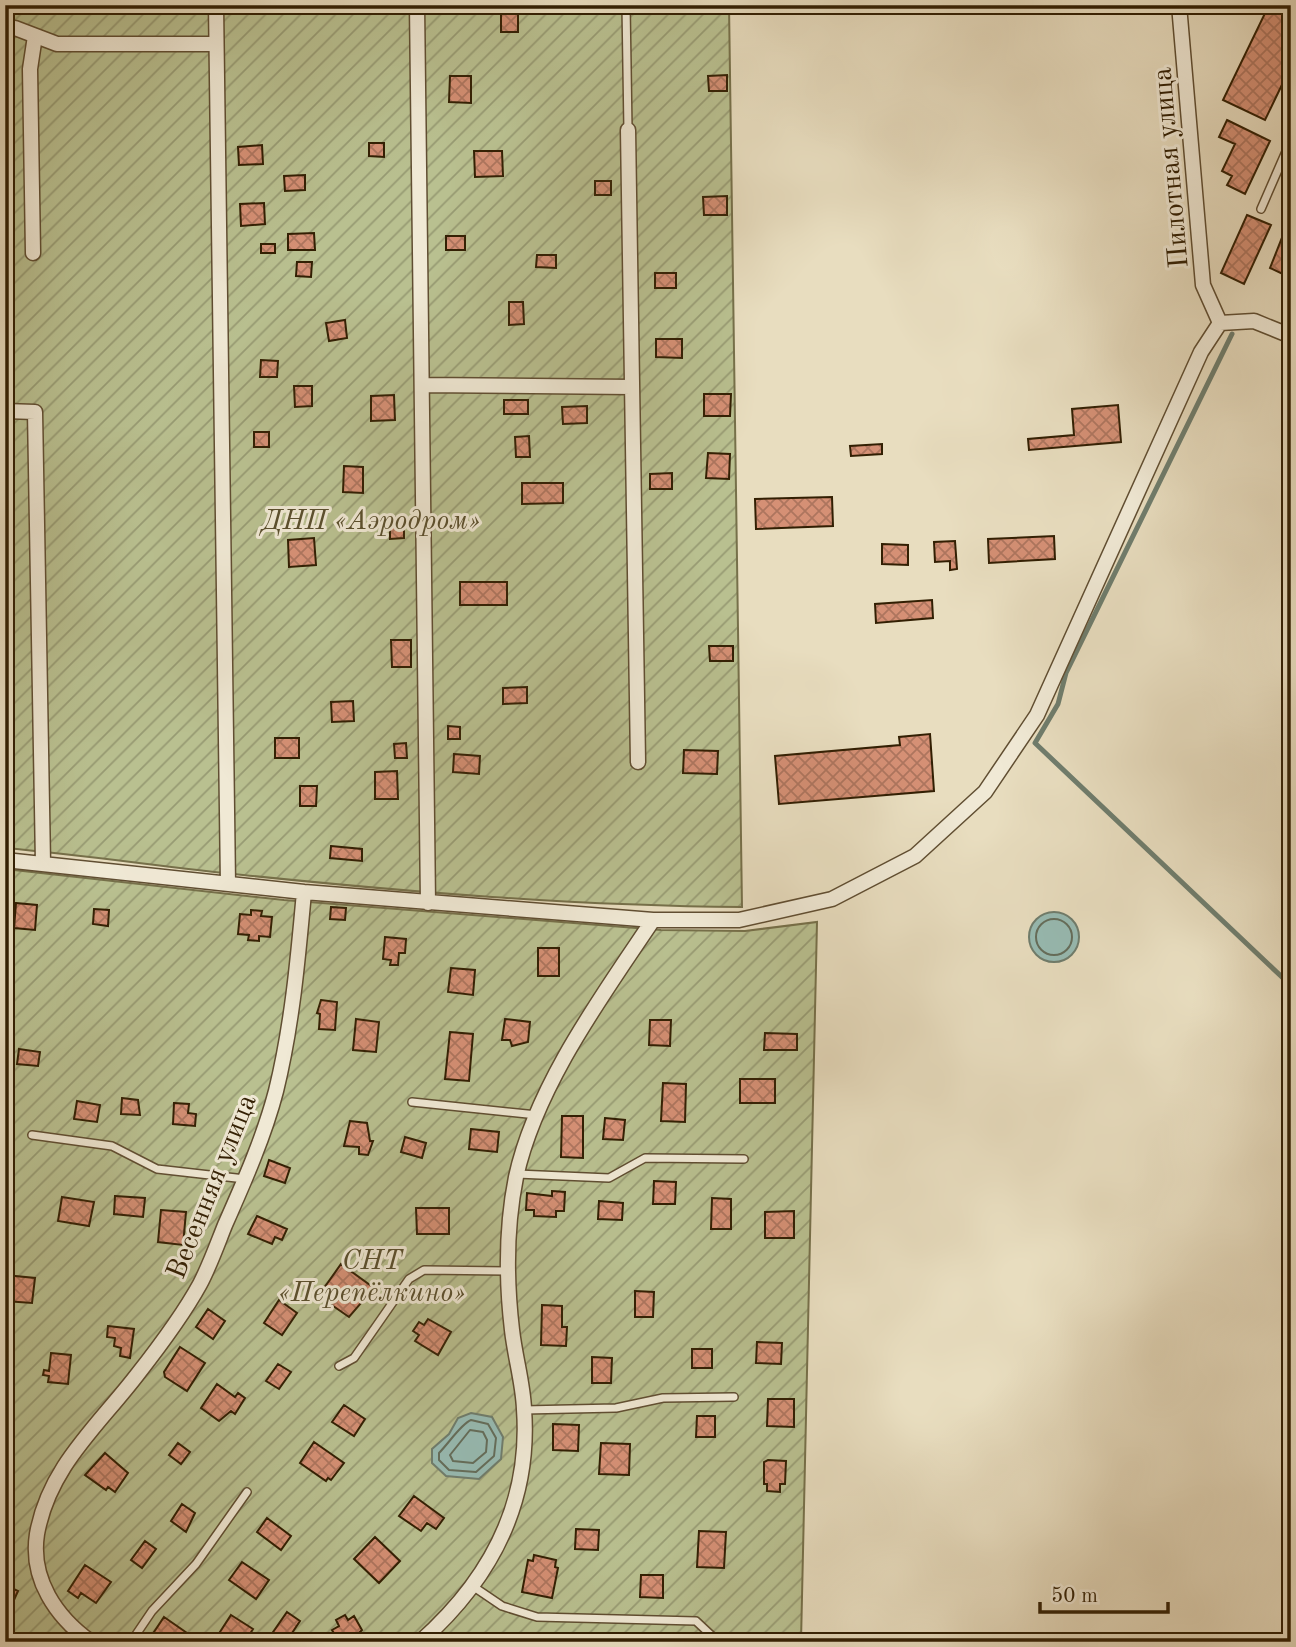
<svg xmlns="http://www.w3.org/2000/svg" width="1296" height="1647" font-family="'Old Standard TT',serif">
	<style>
		.garden { fill: url(#garden-furrows); stroke: #76704a; stroke-width: 2 }
		.water { fill: #97bbb3; stroke: #6f7d6d; stroke-width: 2 }
		.lines { fill: none; stroke-linecap: round; stroke-linejoin: round }
		.shore { stroke: #646d5b; stroke-width: 2 }
		.stream { stroke: #6f7d6d; stroke-width: 5 }
		.building { fill: url(#building-cross-hatch); stroke: #321f03; stroke-width: 2 }
		.lane-casing { stroke: #604e32; stroke-width: 10 }
		.street-casing { stroke: #604e32; stroke-width: 17 }
		.lane { stroke: #f0e9d5; stroke-width: 7 }
		.street { stroke: #f0e9d5; stroke-width: 14 }
		.labels { text-anchor: middle; stroke-width: 6; stroke-linejoin: round; paint-order: stroke }
		.street-label { font-size: 28px; fill: #321f03; stroke: #f0e9d5 }
		.park-label { font-size: 28px; font-style: italic; fill: #5a4f2d; stroke: #f0e9d5 }
	</style>
	<defs>
		<pattern id="garden-furrows" width="10" height="10" patternUnits="userSpaceOnUse" patternTransform="scale(1.75)"><rect width="10" height="10" fill="#b9c090"/><path d="M-1 1l2-2M0 10L10 0M9 11l2-2" fill="none" stroke="#979b73"/></pattern>
		<pattern id="building-cross-hatch" width="8" height="8" patternUnits="userSpaceOnUse" patternTransform="scale(1.75)"><rect width="8" height="8" fill="#d59075"/><path d="M0 0l8 8M0 8l8-8" fill="none" stroke="#ad755e"/></pattern>
	</defs>
	<rect width="100%" height="100%" fill="#e8ddbf"/>
	<filter id="stains"><feTurbulence type="fractalNoise" baseFrequency=".00286" numOctaves="4"/><feColorMatrix values="0 0 0 0 .2 0 0 0 0 .09 0 0 0 0 .02 0 0 0 .5 -.17"/></filter>
	<radialGradient id="worn" r=".72"><stop offset=".6" stop-color="#630" stop-opacity="0"/><stop offset="1" stop-color="#630" stop-opacity=".3"/></radialGradient>
	<path class="garden" d="M5,5H729L742,907C576,906 408,892 243,875C164,867 85,855 5,848Z
		M5,869L284,900L661,930L745,931L817,922L801,1642H5Z"/>
	<path class="water" d="M1029 937a25 25 0 1 1 50 0a25 25 0 1 1-50 0Z
		M471,1413L492,1417L503,1437L501,1459L479,1479L446,1476L432,1463V1449L449,1434L458,1418Z"/>
	<g class="lines">
		<path class="shore" d="M1036 937a18 18 0 1 1 36 0a18 18 0 1 1-36 0Z
			M471,1420L488,1424L496,1438L494,1456L476,1472L449,1470L439,1460V1453C449,1443 461,1424 471,1420Z
			M470,1430L483,1432L487,1440L486,1452L473,1463L453,1461L450,1455Z"/>
		<path class="stream" d="M1232,334L1066,673L1058,704L1035,743L1283,978L1291,997"/>
	</g>
	<path class="building" d="M1269,5H1291V66L1265,120L1223,100Z
		M501,11H518V32H501Z
		M727,75V91H709L708,76Z
		M450,76H471V103L449,102Z
		M1227,120L1270,141L1245,194L1227,185L1232,176L1222,171L1235,144L1219,137Z
		M369,143H384V157L369,156Z
		M262,145L263,164L239,165L238,147Z
		M474,151H502L503,176L475,177Z
		M305,175V190L285,191L284,176Z
		M595,181H611V195H595Z
		M727,196V215H704L703,197Z
		M264,203L265,224L241,226L240,204Z
		M1247,215L1271,225L1244,284L1221,273Z
		M1287,225L1291,227V278L1270,268Z
		M314,233L315,250H288V234Z
		M446,236H465V250H446Z
		M261,244H275V253H261Z
		M537,255H556V268L536,267Z
		M297,262H312L311,277L296,276Z
		M655,273H676V288H655Z
		M509,302H523L524,324L509,325Z
		M345,320L347,338L329,341L326,323Z
		M656,339H682V358L656,357Z
		M261,360L278,361L277,377H260Z
		M294,386H312V406L295,407Z
		M704,394H731L730,416H704Z
		M394,395L395,420L371,421V396Z
		M504,400H528V414H504Z
		M1118,405L1121,442L1029,450L1028,439L1074,435L1072,409Z
		M587,406V423L563,424L562,407Z
		M254,432H269V447H254Z
		M529,436L530,457H516L515,437Z
		M882,444V454L851,456L850,446Z
		M708,453L730,454L729,479L706,478Z
		M344,466L363,467V493L343,492Z
		M672,473V489H650V474Z
		M522,483H563V503L522,504Z
		M832,497L833,526L756,529L755,499Z
		M390,517H404V538L390,539Z
		M1054,536L1055,559L989,563L988,539Z
		M314,538L316,565L289,567L288,540Z
		M955,541L957,569L950,570V561L935,562L934,542Z
		M882,544L908,545V565L882,564Z
		M460,582H507V605H460Z
		M932,600L933,618L876,623L875,604Z
		M391,640H411V667H392Z
		M709,646H733V661H710Z
		M527,687V703L503,704V688Z
		M353,701L354,721L332,722L331,702Z
		M448,726L460,727V739H448Z
		M930,734L934,791L779,804L775,756L900,745L899,737Z
		M275,738H299V758H275Z
		M406,743L407,758H395L394,744Z
		M684,750L718,751L717,774L683,773Z
		M454,754L480,756L479,774L453,772Z
		M397,771L398,799H375V772Z
		M300,786H317L316,806H300Z
		M331,846L362,849V861L330,858Z
		M16,903L37,905L35,930L14,928Z
		M331,907L346,908L345,920L330,919Z
		M94,909L109,910L108,926L93,924Z
		M251,910L262,911L261,916L272,917L270,937L259,936V941L248,940L249,935L238,934L240,914L251,915Z
		M385,937L406,939L405,953H399L398,965H390L391,960L383,959Z
		M538,948H559V976H538Z
		M451,968L475,970L473,995L448,992Z
		M321,1000L337,1002L335,1030L319,1029L320,1014L317,1013Z
		M356,1019L379,1022L376,1052L353,1050Z
		M505,1019L530,1022L528,1042L512,1046L510,1040H502Z
		M650,1020H671L670,1046L649,1045Z
		M450,1032L473,1034L469,1081L445,1079Z
		M765,1033L797,1034V1050H764Z
		M19,1049L40,1052L38,1066L17,1064Z
		M740,1079H775V1103H740Z
		M663,1083L686,1084L685,1122L661,1121Z
		M122,1098L138,1100L140,1115L121,1114Z
		M77,1101L100,1105L97,1122L74,1119Z
		M174,1103L189,1104L188,1113L196,1114L195,1126L173,1124Z
		M562,1116H583V1158L561,1157Z
		M605,1118L625,1120L623,1140L603,1139Z
		M350,1121L367,1123L370,1141H373L368,1155L359,1154V1147L344,1146Z
		M471,1129L499,1132L497,1152L469,1149Z
		M405,1137L426,1143L422,1158L401,1152Z
		M269,1160L290,1168L285,1183L264,1176Z
		M654,1181L676,1182L675,1204H653Z
		M552,1191L565,1192L564,1211H556V1217L534,1216V1210H526L527,1193L552,1196Z
		M115,1196L145,1198L143,1217L114,1214Z
		M62,1197L94,1202L89,1226L58,1221Z
		M712,1198L731,1199V1229H711Z
		M599,1201L623,1203L622,1220L598,1219Z
		M416,1208H449V1234H417Z
		M161,1210L186,1212L183,1245L158,1242Z
		M794,1211V1238H765V1212Z
		M257,1216L287,1229L282,1240L275,1237L272,1244L248,1234Z
		M341,1264L374,1288L349,1317L326,1301L332,1293L324,1288Z
		M5,1275L35,1278L32,1303L5,1301Z
		M635,1291L654,1292L653,1317H635Z
		M279,1300L297,1313L282,1335L264,1323Z
		M542,1305L562,1306V1327H567L566,1346L541,1345Z
		M208,1309L225,1321L213,1339L196,1327Z
		M428,1319L451,1332L438,1355L415,1341L419,1335L413,1331L419,1322L424,1325Z
		M108,1326L134,1329L130,1358L120,1356L121,1348L114,1346L115,1338L107,1337Z
		M757,1342L782,1343L781,1364L756,1363Z
		M180,1347L205,1363L187,1391L165,1377L164,1372Z
		M692,1349H712V1368H692Z
		M51,1353L71,1355L68,1384L48,1382L49,1376L43,1375L44,1370L49,1371Z
		M592,1357L612,1358L611,1383H592Z
		M278,1364L291,1372L279,1389L266,1381Z
		M217,1384L235,1397L238,1393L245,1398L235,1414L231,1411L219,1421L201,1408Z
		M768,1399H794V1427L767,1426Z
		M344,1405L365,1419L354,1436L332,1422Z
		M697,1416H715V1437H696Z
		M553,1424L579,1425L578,1451L553,1450Z
		M314,1442L344,1463L331,1480L328,1478L326,1481L300,1463Z
		M178,1443L190,1452L181,1464L169,1455Z
		M601,1443L630,1444L629,1475L599,1474Z
		M105,1453L128,1473L115,1492L108,1487L106,1490L85,1475Z
		M768,1460L786,1461L785,1484H780V1492L767,1491V1484H764V1462Z
		M414,1496L444,1518L436,1529L427,1523L421,1531L399,1516Z
		M182,1504L195,1513L186,1532L171,1521Z
		M267,1518L291,1536L281,1550L257,1532Z
		M576,1529L599,1530L598,1550L575,1549Z
		M699,1531L726,1532L724,1568L697,1567Z
		M375,1537L400,1561L379,1583L354,1559Z
		M145,1541L156,1549L142,1568L131,1560Z
		M534,1555L556,1560L555,1567L558,1568L552,1598L522,1592L528,1560L533,1561Z
		M242,1562L269,1580L256,1599L229,1580Z
		M85,1565L111,1582L96,1603L81,1593L78,1598L68,1591Z
		M641,1575H663V1598L640,1597Z
		M5,1585L18,1591L6,1618H5Z
		M287,1612L300,1621L286,1642H281L271,1635Z
		M231,1615L253,1629L245,1642H227L218,1635Z
		M345,1615L348,1620L354,1616L362,1630L350,1642H339L332,1630L339,1626L336,1620Z
		M164,1617L187,1633L181,1642H156L150,1638Z"/>
	<g class="lines">
		<defs>
			<path id="lane" d="M626,5L628,130
				M1261,209L1291,140
				M412,1102L537,1115
				M32,1135L112,1146L157,1169L245,1179
				M517,1174L609,1178L645,1158L744,1159
				M339,1366L354,1358L409,1279L424,1270L507,1271
				M524,1410L616,1408L663,1398L734,1397
				M474,1587L502,1606L537,1617L696,1621L712,1636L711,1642
				M131,1642L152,1611L196,1564L247,1492"/>
			<path id="street" d="M216,5L228,884
				M417,5L428,903
				M1179,5L1203,285L1220,323
				M5,28H15L57,44H216
				M628,130L638,762
				M33,253L30,69L35,36
				M1220,323L1254,321L1291,336
				M424,385L632,387
				M5,411L35,412L43,863
				M5,860L304,892L653,920H739L832,899L915,856L985,792L1037,715L1201,352L1220,323
				M91,1642C56,1617 30,1579 37,1534C49,1467 97,1427 137,1375C159,1347 183,1315 200,1284C210,1265 217,1245 225,1225C244,1182 264,1137 276,1091C292,1026 298,959 304,892
				M420,1642C490,1580 531,1504 524,1409C523,1383 515,1357 512,1330C506,1279 506,1227 516,1177C536,1086 602,996 653,920"/>
		</defs>
		<use href="#lane" class="lane-casing"/>
		<use href="#street" class="street-casing"/>
		<use href="#lane" class="lane"/>
		<use href="#street" class="street"/>
	</g>
	<g class="labels">
		<g class="street-label">
			<text transform="translate(1169 168) rotate(-95)" y="10">Пилотная улица</text>
			<text transform="translate(210 1186) rotate(-68)" y="10">Весенняя улица</text>
		</g>
		<g class="park-label">
			<text x="371" y="529">ДНП «Аэродром»</text>
			<text x="372" y="1269">СНТ<tspan x="372" dy="32">«Перепёлкино»</tspan></text>
		</g>
	</g>
	<rect width="1296" height="1647" fill="none" stroke="#e8ddbf" stroke-width="28"/>
	<rect x="7" y="7" width="1282" height="1633" fill="none" stroke="#321f03" stroke-width="3.5"/>
	<rect x="14" y="14" width="1268" height="1619" fill="none" stroke="#321f03" stroke-width="2"/>
	<path d="M1040 1602v10h128v-10" fill="none" stroke="#321f03" stroke-width="3.5"/>
	<text x="1051" y="1602" font-size="21" fill="#321f03" stroke="#f0e9d5" stroke-width="5" paint-order="stroke">50 m</text>
	<rect width="100%" height="100%" filter="url(#stains)"/>
	<rect width="100%" height="100%" fill="url(#worn)"/>
</svg>
